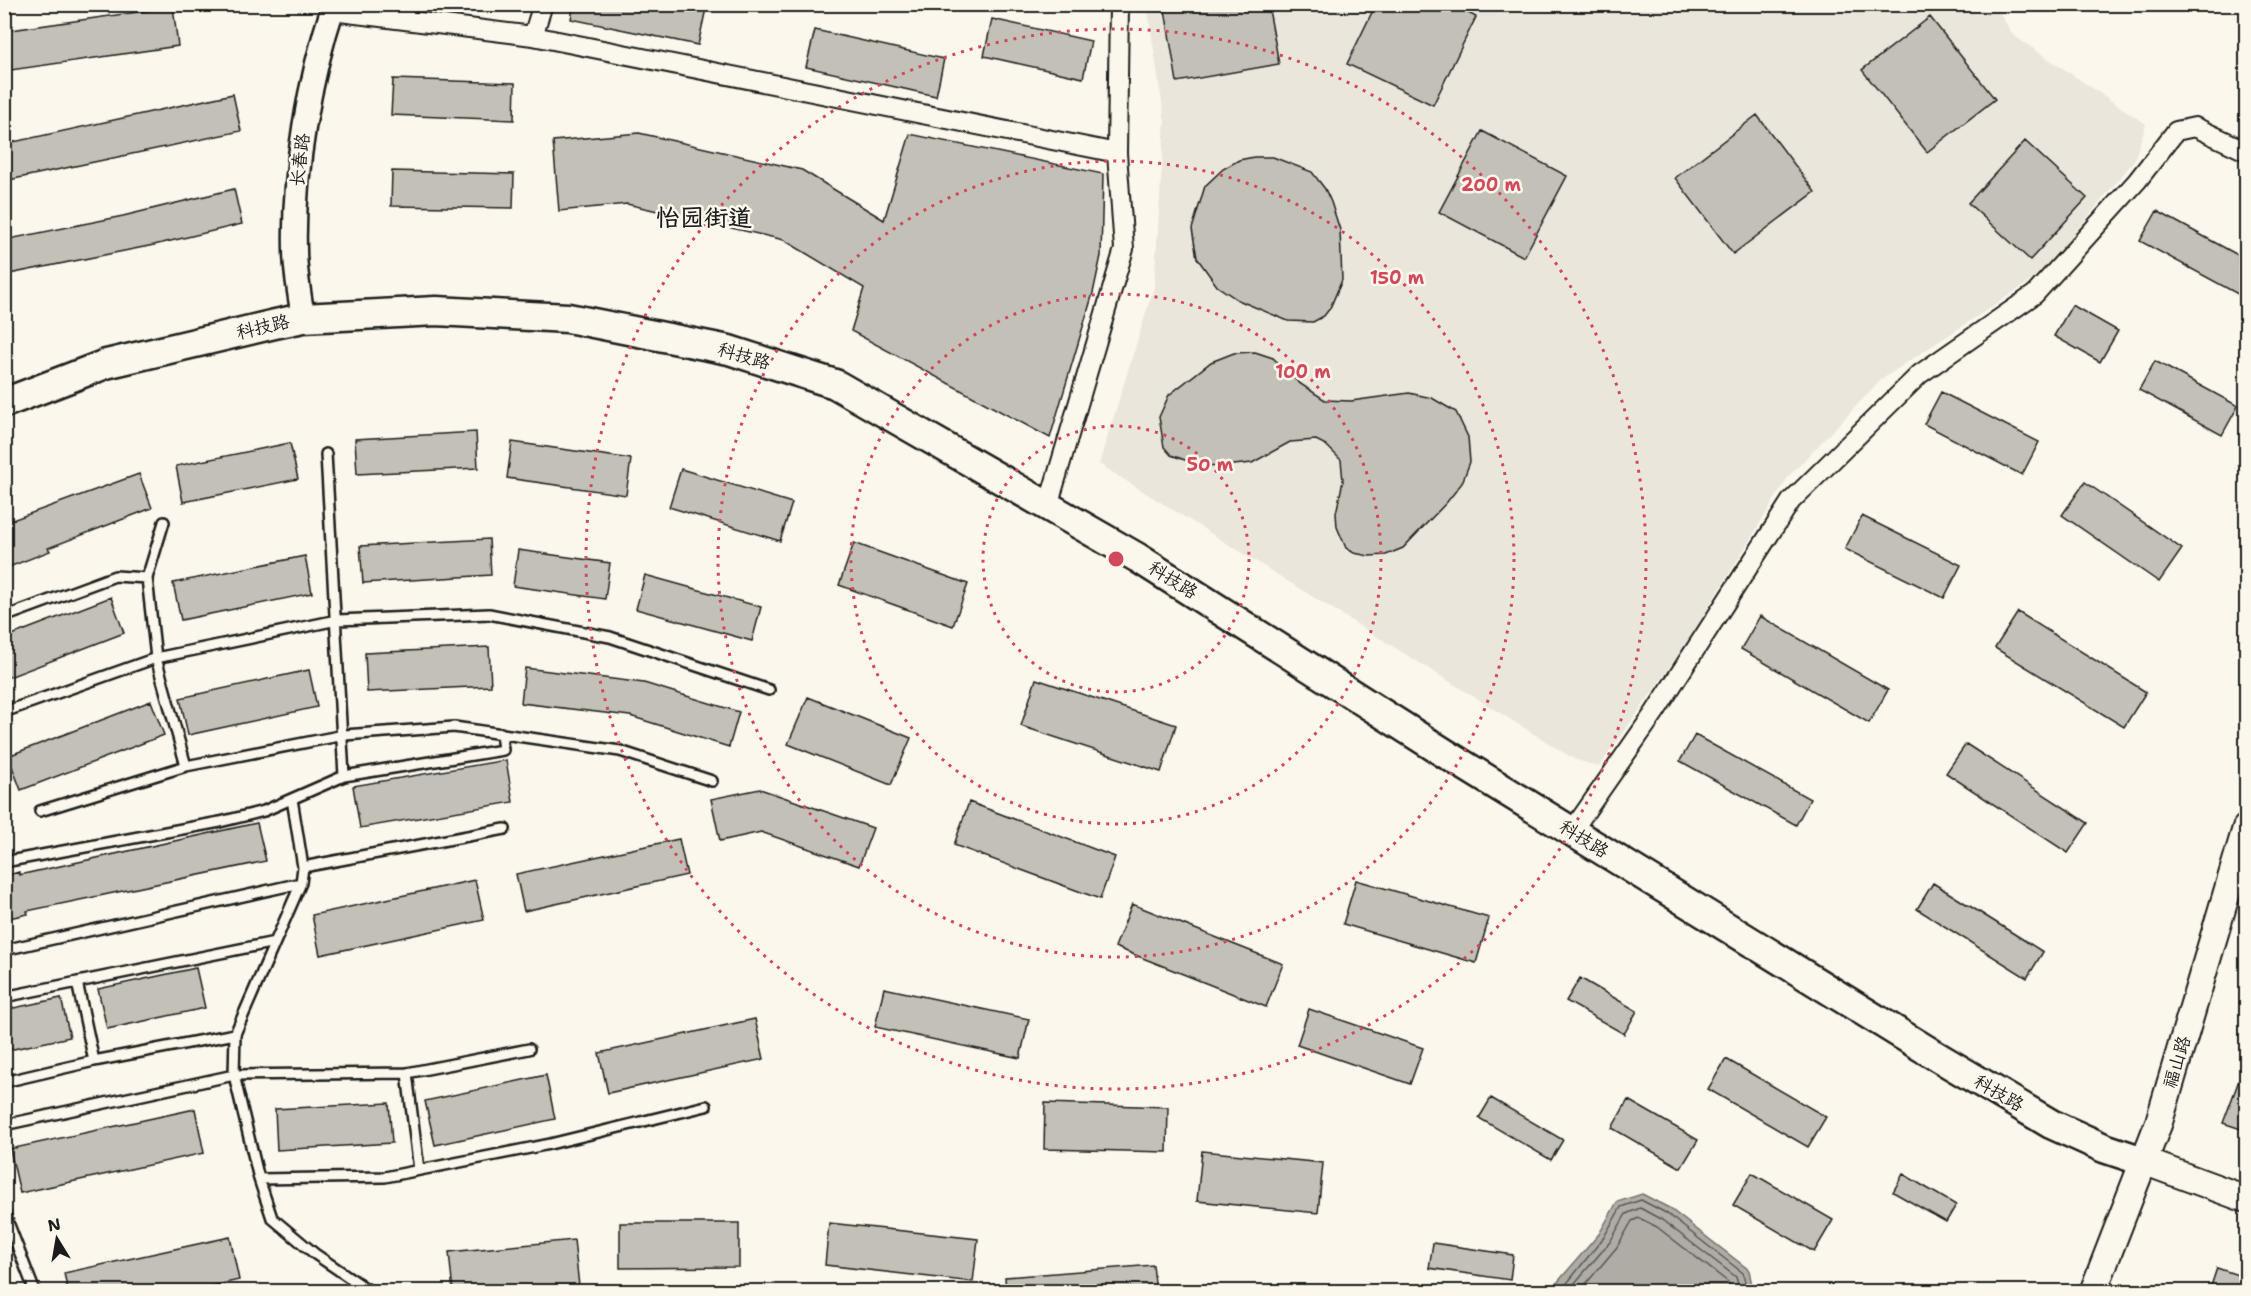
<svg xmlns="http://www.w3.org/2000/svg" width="2251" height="1296" font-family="'Shantell Sans','LXGW WenKai TC',sans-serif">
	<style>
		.built { fill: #eae6dc }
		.water { fill: #afaca5; stroke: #74726e; stroke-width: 1.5 }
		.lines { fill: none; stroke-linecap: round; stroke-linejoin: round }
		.shore { stroke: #575653; stroke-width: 1.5 }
		.building { fill: #c3c0b8; stroke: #1c1c1c; stroke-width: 1.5 }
		.service-casing { stroke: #1c1c1c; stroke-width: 14 }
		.minor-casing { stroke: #1c1c1c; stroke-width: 22 }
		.tertiary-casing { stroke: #1c1c1c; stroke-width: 27 }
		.secondary-casing { stroke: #1c1c1c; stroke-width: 30 }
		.primary-casing { stroke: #1c1c1c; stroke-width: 33 }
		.service { stroke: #fbf7ec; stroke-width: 9 }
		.minor { stroke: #fbf7ec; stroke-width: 18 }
		.tertiary { stroke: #fbf7ec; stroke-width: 22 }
		.secondary { stroke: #fbf7ec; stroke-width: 26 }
		.primary { stroke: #fbf7ec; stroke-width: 28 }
		.ring { fill: none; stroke: #d1495b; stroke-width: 3; stroke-dasharray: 3 6 }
		.labels { text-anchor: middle; stroke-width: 5; stroke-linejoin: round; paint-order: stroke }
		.street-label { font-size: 18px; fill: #1c1c1c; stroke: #fbf7ec }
		.district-label { font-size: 24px; font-weight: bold; fill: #1c1c1c; stroke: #fbf7ec }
		.centre { fill: #d1495b; stroke: #fbf7ec; stroke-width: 3 }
		.ring-label { font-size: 18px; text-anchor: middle; font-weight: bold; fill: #d1495b; stroke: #fbf7ec; stroke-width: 5; stroke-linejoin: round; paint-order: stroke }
	</style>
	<rect width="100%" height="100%" fill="#fbf7ec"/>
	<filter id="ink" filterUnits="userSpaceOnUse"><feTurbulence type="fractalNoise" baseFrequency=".0167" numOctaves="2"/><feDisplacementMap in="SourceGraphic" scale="12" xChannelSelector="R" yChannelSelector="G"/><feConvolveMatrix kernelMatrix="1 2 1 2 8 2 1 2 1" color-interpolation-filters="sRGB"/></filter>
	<g filter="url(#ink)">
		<path class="built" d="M1147,5H1995L2013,35L2146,124L2134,161L2040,275L1882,379L1789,476L1684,647L1599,767L1574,759L1099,464L1154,287L1165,122Z"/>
		<path class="water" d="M1642,1194L1669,1208L1749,1270L1753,1291H1553L1556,1284L1599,1234L1617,1202Z"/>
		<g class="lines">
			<path class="shore" d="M1560,1292L1604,1237L1621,1207L1641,1200L1666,1213L1743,1273L1747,1292
				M1567,1292L1610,1242L1626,1214L1640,1208L1662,1220L1736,1277L1740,1292
				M1579,1292L1617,1247L1632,1221L1639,1218L1657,1227L1728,1282L1731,1292"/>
		</g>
		<path class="building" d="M574,4H707L698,45L571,19Z
			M1164,4H1268L1279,64L1177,82Z
			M1376,4H1451L1476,17L1433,105L1347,64Z
			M173,7L178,46L4,71V31Z
			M1930,17L1995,99L1927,152L1862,70Z
			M992,19L1091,41L1083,78L984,56Z
			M815,30L944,59L936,96L806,67Z
			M393,79L515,83L514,120L391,115Z
			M233,94L241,131L4,181V144Z
			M1757,115L1815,192L1733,254L1675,178Z
			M1482,131L1567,176L1524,257L1439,212Z
			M639,133L802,170L884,220L910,134L1103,174L1101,256L1093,293L1050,438L851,331L864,288L784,240L627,204L559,211L553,141Z
			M2025,141L2087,198L2030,260L1968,203Z
			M1254,157H1273L1312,172L1325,189L1331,202L1340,230L1342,280L1330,308L1324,316L1313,322L1288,321L1238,300L1217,286L1197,258L1192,229L1205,186L1223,169L1239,160Z
			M392,171L514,174L513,208L391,206Z
			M234,189L242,224L154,245L9,274L4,240L123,216Z
			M2157,211L2247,260V299L2140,241Z
			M2072,305L2118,331L2100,362L2054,336Z
			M1255,352L1273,358L1299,383L1325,400L1351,401L1409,393L1432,398L1456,412L1468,437L1470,462L1462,483L1447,502L1403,548L1386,555L1369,556L1354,553L1346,548L1337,527L1336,513L1343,481L1341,460L1326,445L1316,440L1290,442L1252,463L1224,466L1199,465L1171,455L1164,447L1159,417L1169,395L1211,362L1234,353Z
			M2155,361L2238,406L2222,435L2139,390Z
			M1941,392L2039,442L2022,475L1924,424Z
			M476,432L478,468L357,474L355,439Z
			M512,442L631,459L626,495L507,478Z
			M290,443L298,479L183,502L176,466Z
			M681,469L792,503L780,541L669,507Z
			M139,474L152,508L48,548L50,551L4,569V523Z
			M2085,482L2182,549L2159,582L2062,515Z
			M1862,516L1961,565L1944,598L1845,549Z
			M489,539L491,575L363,583L360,546Z
			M854,543L968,584L953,626L839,585Z
			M518,550L610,563L605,599L513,586Z
			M305,556L312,593L181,620L173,583Z
			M645,575L761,607L752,641L636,609Z
			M111,597L124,633L4,679V638Z
			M2018,612L2146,692L2124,727L1995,648Z
			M1760,616L1888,690L1869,723L1741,649Z
			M489,647L491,686L367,692L365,653Z
			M525,668L644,683L739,712L729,747L630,716L521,703Z
			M309,670L317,707L188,735L180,698Z
			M1036,679L1176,725L1161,772L1021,726Z
			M808,697L911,738L891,785L788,744Z
			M151,701L164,735L21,790L8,756Z
			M1695,735L1810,799L1796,825L1680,761Z
			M1966,744L2088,823L2068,853L1946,773Z
			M506,760L513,802L360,828L353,786Z
			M760,789L873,828L859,866L761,832L720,841L711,799Z
			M969,802L1115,857L1100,899L954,845Z
			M257,823L266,861L27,911L28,914L4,919V876L19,872V875Z
			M679,839L687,875L524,911L516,874Z
			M475,880L484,920L320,955L312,915Z
			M1356,880L1489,918L1476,963L1343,924Z
			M1933,883L2043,952L2027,978L1917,909Z
			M1132,904L1283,964L1266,1007L1115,947Z
			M196,968L205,1008L107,1029L98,989Z
			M1580,978L1637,1011L1624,1034L1566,1001Z
			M884,988L1029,1019L1020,1058L875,1027Z
			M61,998L70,1037L4,1051V1010Z
			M1309,1009L1423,1048L1410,1084L1297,1045Z
			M755,1019L764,1059L608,1093L599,1053Z
			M1726,1059L1826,1117L1808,1147L1708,1089Z
			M2245,1064H2247V1131L2223,1123Z
			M546,1075L555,1119L435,1145L425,1101Z
			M1491,1098L1563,1140L1551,1160L1479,1118Z
			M1628,1100L1698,1140L1681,1168L1612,1128Z
			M389,1103L392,1143L277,1150L275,1109Z
			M1045,1103L1168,1107L1167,1152L1044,1149Z
			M195,1109L204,1153L20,1193L10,1149Z
			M1202,1151L1323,1163L1318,1213L1197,1201Z
			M1752,1173L1833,1220L1814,1252L1733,1205Z
			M1903,1174L1956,1205L1946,1222L1893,1192Z
			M620,1223H739V1267L620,1268Z
			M829,1223L978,1239L973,1282L825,1265Z
			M230,1237L239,1280L186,1292H68L64,1273Z
			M574,1240L579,1286L521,1292H453L449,1252Z
			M1433,1243L1513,1255L1510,1280L1429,1268Z
			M1153,1265L1156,1292H1006L1005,1277Z
			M2217,1268L2247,1278V1292H2209Z"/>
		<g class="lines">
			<defs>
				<path id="service" d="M326,454L344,776
					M164,522L147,578L156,658L186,766
					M4,617L115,576L147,578
					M4,712L156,658L337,620L489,614L610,637L769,690
					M292,799L303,867L301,883L235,1034L234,1075L259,1179L272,1218L315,1254L371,1292
					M40,811L186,766L344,735L454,727L620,751L712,781
					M4,862L220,822L264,811L344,776L503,750L501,733
					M303,867L505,829
					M4,950L301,883
					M77,982L94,1061
					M4,997L275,942
					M407,1073L419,1170
					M4,1082L94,1061L235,1034
					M4,1125L234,1075L407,1073L529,1049
					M259,1179L385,1177L550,1144L706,1106
					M4,1212L35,1292"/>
				<path id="minor" d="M332,11L533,36L1117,153
					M533,36L543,4
					M1048,506L1124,249L1117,153L1119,4
					M1572,831L1655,712L1791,501L1920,374L2035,294L2137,181L2176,131L2195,127L2246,151"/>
				<path id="tertiary" d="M303,318C300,296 295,272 295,250C293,170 309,80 334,4"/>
				<path id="secondary" d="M2143,1161L2246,1199
					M2093,1292L2159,1122L2246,828"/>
				<path id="primary" d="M4,403L106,364L275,324L303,318L436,311L568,318L729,350L835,384L1138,558L1446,754L1933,1054L2051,1124L2104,1148L2143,1161"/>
			</defs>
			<use href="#service" class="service-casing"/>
			<use href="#minor" class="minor-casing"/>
			<use href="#tertiary" class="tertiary-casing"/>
			<use href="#secondary" class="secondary-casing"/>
			<use href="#primary" class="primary-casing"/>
			<use href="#service" class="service"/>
			<use href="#minor" class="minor"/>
			<use href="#tertiary" class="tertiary"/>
			<use href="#secondary" class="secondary"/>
			<use href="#primary" class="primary"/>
		</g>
	</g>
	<g class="ring">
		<circle cx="1116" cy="559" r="133"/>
		<circle cx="1116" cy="559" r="265"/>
		<circle cx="1116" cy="559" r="398"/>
		<circle cx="1116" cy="559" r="530"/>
	</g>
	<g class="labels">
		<g class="street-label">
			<text transform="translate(300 160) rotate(-83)" y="6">长春路</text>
			<text transform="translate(263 327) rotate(-13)" y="6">科技路</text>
			<text transform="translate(744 356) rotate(16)" y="6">科技路</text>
			<text transform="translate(1173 580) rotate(32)" y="6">科技路</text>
			<text transform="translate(1584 839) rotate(32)" y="6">科技路</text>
			<text transform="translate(2177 1062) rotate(-73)" y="6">福山路</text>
			<text transform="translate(1999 1093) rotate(30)" y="6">科技路</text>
		</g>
		<g class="district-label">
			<text x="704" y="226">怡园街道</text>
		</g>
	</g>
	<circle cx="1116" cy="559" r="9" class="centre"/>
	<g class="ring-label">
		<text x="1491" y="191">200 m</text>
		<text x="1397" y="284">150 m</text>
		<text x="1303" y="378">100 m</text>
		<text x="1210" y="471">50 m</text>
	</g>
	<rect width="2251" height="1296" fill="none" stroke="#fbf7ec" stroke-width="24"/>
	<rect x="12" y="12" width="2227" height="1272" fill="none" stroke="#1c1c1c" stroke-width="2" filter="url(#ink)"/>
	<g transform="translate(57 1239) rotate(349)" stroke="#fbf7ec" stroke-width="4.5" paint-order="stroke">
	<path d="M0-4.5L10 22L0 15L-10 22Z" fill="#1c1c1c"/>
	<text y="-9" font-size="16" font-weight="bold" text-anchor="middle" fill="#1c1c1c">N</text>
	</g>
</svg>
